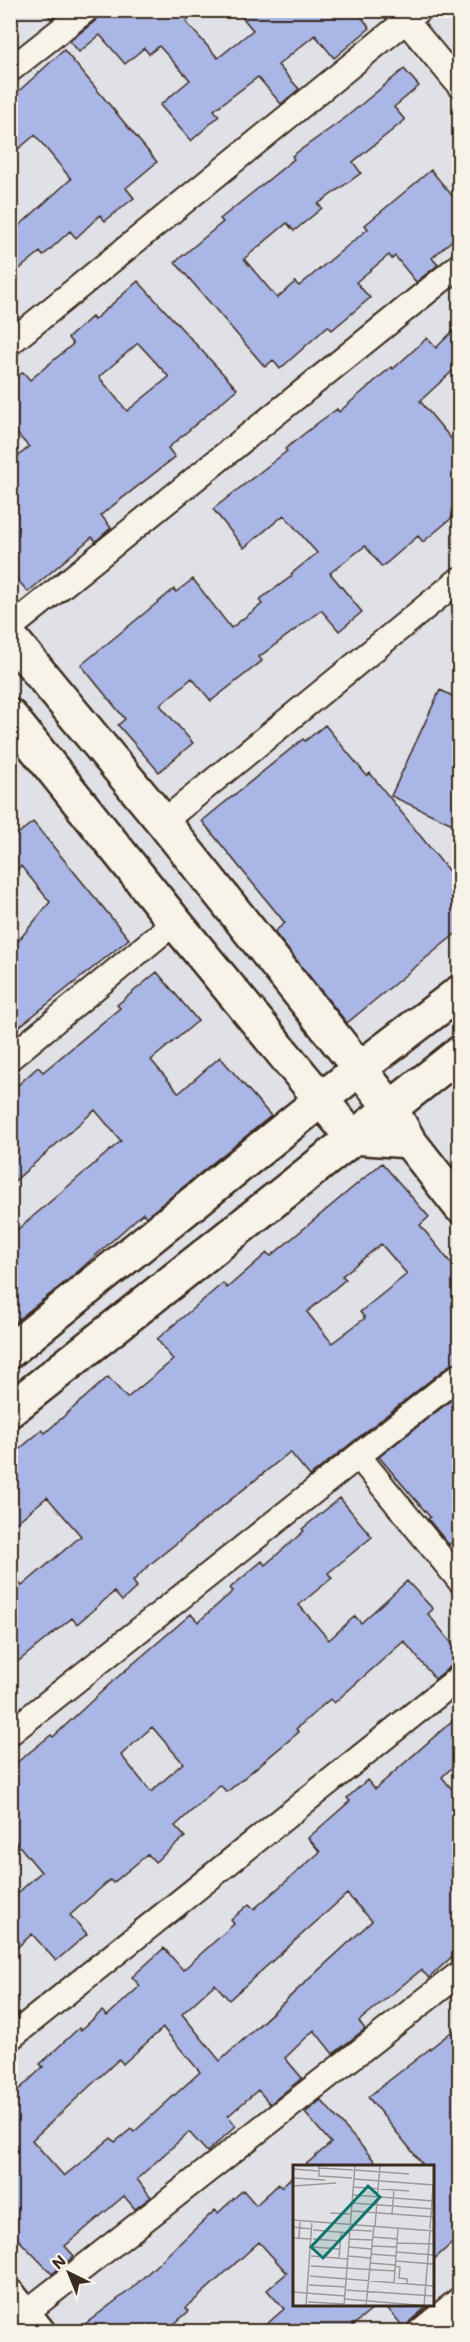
<svg xmlns="http://www.w3.org/2000/svg" width="470" height="2342" font-family="Mali,sans-serif">
	<style>
		.building { fill: #a9b6e6; stroke: #3b2a1e; stroke-width: 1.5; fill-rule: evenodd }
		.lines { fill: none; stroke-linecap: round; stroke-linejoin: round }
		.street-casing { stroke: #3b2a1e; stroke-width: 28 }
		.secondary-casing { stroke: #3b2a1e; stroke-width: 38 }
		.street { stroke: #f7f3e8; stroke-width: 24 }
		.secondary { stroke: #f7f3e8; stroke-width: 33 }
		.inset-road { fill: none; stroke: #9e9897; stroke-width: 1.5 }
		.view { fill: #0f766e; fill-opacity: 0.15; stroke: #0f766e; stroke-width: 3 }
		.inset-edge { fill: none; stroke: #3b2a1e; stroke-width: 3 }
	</style>
	<rect width="100%" height="100%" fill="#e0e1e7"/>
	<filter id="ink" filterUnits="userSpaceOnUse"><feTurbulence type="fractalNoise" baseFrequency=".0167" numOctaves="2"/><feDisplacementMap in="SourceGraphic" scale="12" xChannelSelector="R" yChannelSelector="G"/><feConvolveMatrix kernelMatrix="1 2 1 2 8 2 1 2 1" color-interpolation-filters="sRGB"/></filter>
	<g filter="url(#ink)">
		<path class="building" d="M44,10H62L51,19Z
			M100,10H199L186,22L218,58L253,30L236,10H356L370,28L334,58L315,35L278,65L299,89L281,104L258,77L214,110L219,116L191,141L160,105L190,80L159,46L149,54L144,48L125,64L100,35L79,52L70,41L95,21Z
			M64,50L157,162L126,188L134,198L105,221L100,215L76,238L70,231L43,256L40,252L10,277V234L71,179L35,135L10,156V99Z
			M404,69L419,86L394,107L405,120L353,162L361,173L318,204L322,208L294,231L287,223L244,259L277,298L295,282L299,286L334,257L368,229L365,225L431,170L459,204V234L432,258L438,265L416,282L395,256L392,259L389,255L356,282L370,298L332,330L328,326L280,369L273,360L265,367L175,262L223,222L220,219L294,159L292,156L345,118Z
			M138,281L237,389L168,448L175,457L101,515L111,528L96,541L92,537L28,592L10,571V463L29,447L10,426V383L23,372L30,380L73,344L68,338L92,317L94,320ZM138,343L169,377L127,411L99,377Z
			M459,325V365L420,401L459,448V512L423,542L418,536L382,567L365,546L330,573L362,612L339,631L322,611H320L259,657L262,661L211,701L192,678L160,705L193,743L159,772L118,725L125,719L81,665L174,589L176,592L193,579L231,628L262,604L259,600L292,576L291,574L317,553L284,515L244,548L213,509L287,451L285,449L319,422L337,409L339,412L391,367L393,369L427,338L436,348Z
			M440,690L459,699V827L391,796Z
			M325,725L367,776L370,773L459,884V931L347,1023L274,932L285,923L202,821L303,739L305,741Z
			M33,822L129,939L10,1034V951L50,902L21,866L10,877V840Z
			M157,972L198,1021L151,1060L179,1093L220,1057L271,1116L146,1217L143,1213L74,1275L10,1326V1236L121,1141L95,1110L10,1185V1092L38,1067L43,1072L120,1008L117,1005Z
			M382,1163L429,1217L420,1225L459,1273V1361L451,1364L310,1476L290,1452L148,1566L133,1581L137,1587L122,1601L114,1592L77,1624L72,1618L10,1668V1573L22,1586L81,1536L47,1497L10,1528V1457L42,1430L45,1433L108,1377L127,1398L173,1360L157,1339L223,1283L227,1288L267,1253L271,1256ZM381,1244L407,1274L360,1312L365,1318L332,1343L307,1312L346,1279L342,1276Z
			M459,1394V1534L449,1545L428,1519L430,1517L379,1457Z
			M340,1498L372,1537L328,1573L332,1578L299,1605L329,1640L355,1616L361,1623L407,1581L433,1609L428,1614L459,1652V1663L451,1666L435,1679L404,1641L334,1703L330,1699L296,1729L299,1732L227,1792L220,1785L175,1826L185,1837L155,1862L148,1854L113,1883L110,1880L70,1915L87,1934L56,1961L32,1934L10,1954V1900L41,1872L10,1835V1768L51,1735L53,1737L113,1681L191,1614L198,1622L233,1591L230,1588L262,1561L265,1565L304,1531L302,1529ZM152,1727L183,1763L151,1792L121,1755Z
			M459,1715V1761L442,1777L459,1798V1950L429,1978L421,1970L359,2021L365,2029L333,2054L314,2030L285,2058L302,2078L270,2104L258,2090L228,2116L236,2126L207,2152L189,2132L137,2179L151,2197L135,2209L124,2196L65,2246L74,2256L52,2274L10,2231V2098L43,2067L40,2064L79,2028L81,2030L102,2011L107,2016L140,1986L132,1977L164,1948L183,1970L234,1924L231,1920L249,1904L254,1909L320,1852L308,1838L350,1801L347,1798L367,1780L375,1789ZM347,1894L372,1921L220,2061L182,2014L215,1984L229,2000ZM163,2028L200,2072L134,2132L131,2129L115,2142L111,2138L64,2176L32,2140L119,2059L123,2064Z
			M459,2026V2237L432,2261V2166H424L368,2097Z
			M321,2100L379,2166H304L331,2143L305,2113Z
			M294,2175V2304H379L346,2331H259L284,2309L267,2290L287,2273L259,2242L186,2308L189,2311L166,2331H76L131,2289L215,2210L218,2213L243,2190L256,2205L279,2184L281,2187Z
			M384,2304H430L410,2321L405,2329Z
			M455,2322L459,2327V2331H442Z"/>
		<g class="lines">
			<defs>
				<path id="street" d="M397,10L460,86
					M10,70L86,10
					M10,343L419,10
					M10,628L460,265
					M163,822L460,579
					M10,1058L175,922
					M359,1457L460,1581
					M10,1733L460,1375
					M10,2038L460,1677
					M24,2314L460,1973
					M419,2332L460,2299"/>
				<path id="secondary" d="M10,637L163,822L390,1107L409,1141L460,1206
					M10,716L175,922L352,1137L409,1141
					M10,1351L359,1069L460,992
					M10,1410L460,1053
					M10,2297L38,2332"/>
			</defs>
			<use href="#street" class="street-casing"/>
			<use href="#secondary" class="secondary-casing"/>
			<use href="#street" class="street"/>
			<use href="#secondary" class="secondary"/>
		</g>
	</g>
	<g transform="translate(293 2165)">
		<rect width="141" height="141" fill="#e0e1e7"/>
		<path class="inset-road" d="M26,0V11L59,13M26,3L60,5M0,4L25,6M62,5L116,9M0,13L32,15M61,14L141,20M0,21L43,18M60,22L116,26M60,30L141,36M59,38L141,44M59,46L141,52M37,48L57,49M99,49L101,25M0,55L141,66M82,61L87,0M0,62L19,64M137,64L140,20M20,65L57,68M57,65L79,66M80,72L104,74M0,73L18,74M6,73L7,55M20,74L48,76M56,74L79,75M104,78L141,79M79,81L103,82M19,82L47,84M56,82L78,84M103,87L141,90M78,89L103,91M18,91L55,94M55,91L77,93M46,93L48,68M102,96L141,99M77,98L102,100M18,101L102,106M102,101L107,102L106,113L114,114V118M17,111L141,121M101,118L105,63M16,120L53,122M53,125L141,131M0,127L52,131M52,134L135,141M15,137L51,139M13,141L19,56M51,141L62,0M73,141L81,61M131,141L137,66"/>
		<path class="view" d="M75,21L87,32L30,93L18,82Z"/>
		<rect width="141" height="141" class="inset-edge"/>
	</g>
	<rect width="470" height="2342" fill="none" stroke="#f7f3e8" stroke-width="36"/>
	<rect x="18" y="18" width="434" height="2306" fill="none" stroke="#3b2a1e" stroke-width="2" filter="url(#ink)"/>
	<g transform="translate(69 2273) rotate(317)" stroke="#f7f3e8" stroke-width="4.5" paint-order="stroke">
	<path d="M0-4.5L10 22L0 15L-10 22Z" fill="#3b2a1e"/>
	<text y="-9" font-size="16" font-weight="bold" text-anchor="middle" fill="#3b2a1e">N</text>
	</g>
</svg>
